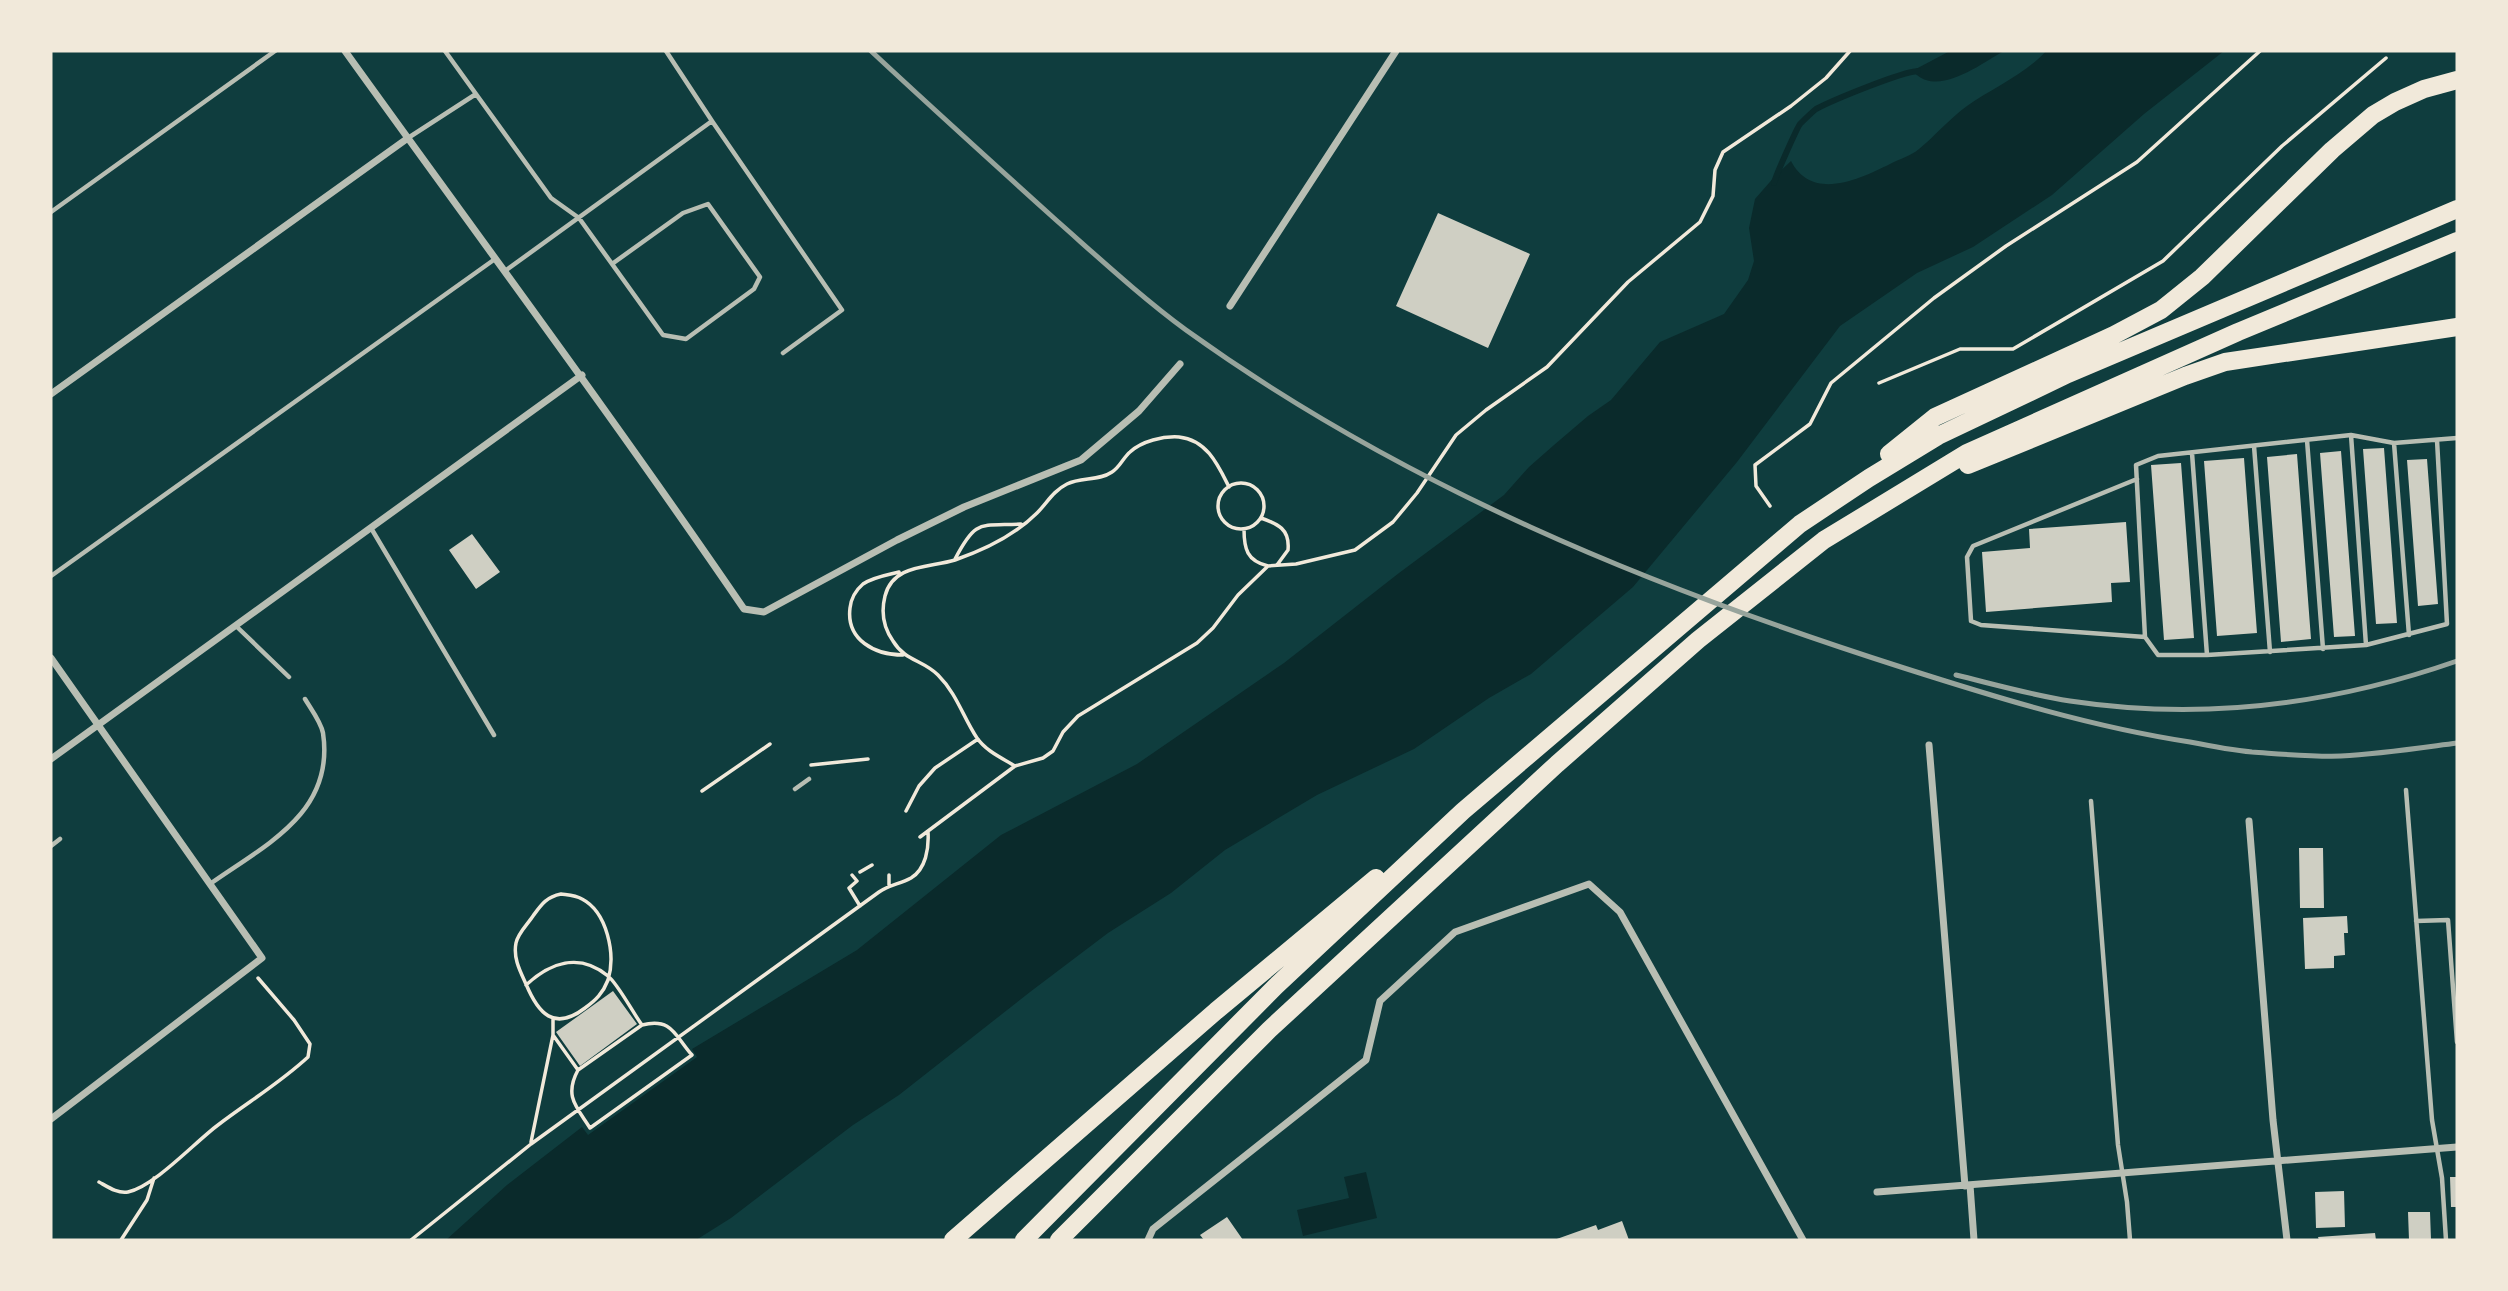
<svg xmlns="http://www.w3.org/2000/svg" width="2508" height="1291" font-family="'DM Sans',sans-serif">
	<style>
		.water { fill: #0a2a2b }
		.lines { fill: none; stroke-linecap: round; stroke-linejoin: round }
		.stream { stroke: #0a2a2b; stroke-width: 6 }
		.building { fill: #cfcfc3 }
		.path { stroke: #f1e9da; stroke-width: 3.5 }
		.service { stroke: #b8beb3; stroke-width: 4.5 }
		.minor { stroke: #b8beb3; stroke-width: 7 }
		.motorway { stroke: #f1e9da; stroke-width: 18 }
		.rail { stroke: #97a49c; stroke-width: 5 }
	</style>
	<rect width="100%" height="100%" fill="#0f3d3e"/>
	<path class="water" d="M1950,51H2004C1984,62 1950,88 1926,80C1921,79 1916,74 1912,71Z
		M2046,51H2224L2144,114L2052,195L1973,247L1917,273L1840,326L1737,462L1633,587L1531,674L1489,698L1414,749L1317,795L1225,850L1171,893L1108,933L1030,992L899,1095L853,1125L731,1218L696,1240H446L507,1185L582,1127L588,1135L697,1057L692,1049L857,950L1001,835L1137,764L1284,663L1399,573L1504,495L1529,467L1554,445L1588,416L1611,400L1660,342L1724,314L1748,280L1754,261L1749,228L1755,199L1776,175L1791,161C1812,202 1860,179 1890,164C1899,159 1911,156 1919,149C1935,136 1949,119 1967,106C1991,89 2027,73 2046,51Z
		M1366,1172L1377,1218L1303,1236L1297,1210L1349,1198L1344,1177Z"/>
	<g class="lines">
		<path class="stream" d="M1774,183C1775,177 1797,128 1800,124C1805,119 1811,113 1816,109C1833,100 1901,72 1918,71"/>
	</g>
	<path class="building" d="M1438,213L1530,254L1488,348L1396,306Z
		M2384,448L2397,623L2376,624L2363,449Z
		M2341,451L2355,636L2334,637L2320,453Z
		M2297,454L2311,639L2281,642L2267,457Z
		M2244,458L2257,633L2217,636L2204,461Z
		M2427,459L2438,604L2418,606L2407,460Z
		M2181,463L2194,638L2164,640L2151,465Z
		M2126,522L2130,582L2111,583L2112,602L1986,612L1982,552L2030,548L2029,529Z
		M472,534L500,572L476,589L449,550Z
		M2299,848H2323L2324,908H2300Z
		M2347,916L2348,933H2344L2345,955L2334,956V968L2305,969L2303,918Z
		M613,991L637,1024L580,1066L556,1032Z
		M2450,1177H2457V1207H2451Z
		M2344,1191L2345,1227L2316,1228L2315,1192Z
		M2408,1212H2430L2431,1240H2409Z
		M1227,1217L1243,1240H1204L1200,1235Z
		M1622,1221L1629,1240H1554L1596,1225L1598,1230Z
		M2375,1233L2376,1240H2319L2318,1237Z"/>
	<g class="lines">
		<path class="path" d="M1879,383L1960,349H2013L2163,261L2282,146L2386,58
			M1218 506a23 23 0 1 1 46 0a23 23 0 1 1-46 0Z
			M1770,506L1756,486L1755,465L1810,424L1831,383L1934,298L2006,246L2137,162L2260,51
			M1261,518C1278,524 1290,529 1288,550L1277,565
			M1244,529C1244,549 1247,561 1268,566
			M955,559C976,519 979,526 1021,524
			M899,572C887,575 873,577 863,584C856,590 851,599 850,608C846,640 875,655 903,655
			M811,765L868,759
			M1015,766C1002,758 986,751 977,738C963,717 957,694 938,675C923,660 905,661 893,641C883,627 881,612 885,596C893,564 929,568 955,560C984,550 1014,536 1037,513C1047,503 1053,491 1067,484C1081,477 1099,481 1112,472C1120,467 1123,458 1130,452C1142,441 1163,436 1179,437C1207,440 1218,465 1229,487
			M702,791L770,744
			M906,811L919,786L935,768L978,739
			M920,837L1015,766L1043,758L1053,751L1063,732L1078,716L1197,643L1213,628L1238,595L1268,566L1296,564L1355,550L1393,522L1417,493L1456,435L1486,410L1547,367L1628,282L1700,222L1713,196L1715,170L1723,152L1791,106L1826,78L1850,51
			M860,872L872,865
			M852,875L857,881L849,888L860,906
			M889,885V875
			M561,894C568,895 575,895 582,899C607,912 616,954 608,980C603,993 596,1000 585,1008C554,1032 538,1013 526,984C520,971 513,958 516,943C518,933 527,925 533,916C541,905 546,897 561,894Z
			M526,985C550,963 579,952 608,976C618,984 633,1013 642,1025L578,1070L553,1035
			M578,1070C564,1096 576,1106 590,1128L692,1055C675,1036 672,1017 642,1025
			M531,1142L553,1035V1019
			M99,1182C108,1187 118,1194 128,1192C155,1186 195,1142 218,1125C248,1102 280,1083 308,1057L310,1044L294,1020L258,978
			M121,1240L147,1200L154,1178
			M411,1240L531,1144L879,892C889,885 900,884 911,878C926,869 929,848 928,832"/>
		<path class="service" d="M445,51L476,94
			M666,51L712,121
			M408,138L476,94L551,198L579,218L663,335L686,339L754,289L760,277L708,204L683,213L612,264
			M51,212L275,51
			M505,271L712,121L842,310L783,353
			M2351,435L2366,645
			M2307,440L2323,649
			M2437,440L2447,624L2366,645L2207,655H2158L2145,637L2136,465L2158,456L2351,435L2394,443L2457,438
			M2394,443L2409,635
			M2254,446L2270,652
			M2192,453L2207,655
			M2137,479L1973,546L1967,557L1971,621L1981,625L2145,637
			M371,528L494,735
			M51,576L495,259
			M236,626L289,677
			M795,789L809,779
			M2406,790L2432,1120L2442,1178L2446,1240
			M2091,801L2118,1145L2127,1202L2130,1240
			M51,846L60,839
			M210,884C265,845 335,813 323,733C321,722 311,709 305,699
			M2416,921L2448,920L2457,1042"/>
		<path class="minor" d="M345,51C478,236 615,420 744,609L764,612L897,540L964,507L1081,460L1139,411L1180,364
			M1230,306L1396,51
			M51,394L408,138
			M51,658L262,958L51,1119
			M1929,745L1965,1186
			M51,759L582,375
			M2249,821L2273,1120L2287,1240
			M1970,1185L1974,1240
			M1877,1192L2457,1147
			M1148,1240L1153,1229L1366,1060L1380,1001L1455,932L1589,884L1620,912L1803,1240"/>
		<path class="motorway" d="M1889,454L1935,417L2114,335L2161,310L2202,277L2332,150L2373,115L2395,102L2424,89L2457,80
			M1968,465L2185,376L2225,362L2457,327
			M953,1240L1216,1011L1376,878
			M1024,1240L1276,986L1463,811L1800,524L1869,478L1938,436L2068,374L2457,209
			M1059,1240L1269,1030L1557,764L1698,640L1824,540L1967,453L2238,332L2457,241"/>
		<path class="rail" d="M871,51C932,108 994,164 1056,220C1098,257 1141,297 1186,330C1404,487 1650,587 1904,668C1998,698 2092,727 2190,742C2210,746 2231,750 2252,752C2281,754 2312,757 2341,756C2380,754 2419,748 2457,743
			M1956,675C1993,684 2031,695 2070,701C2202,721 2331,705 2457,661"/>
	</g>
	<rect width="2508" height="1291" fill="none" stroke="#f1e9da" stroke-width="105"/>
</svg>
